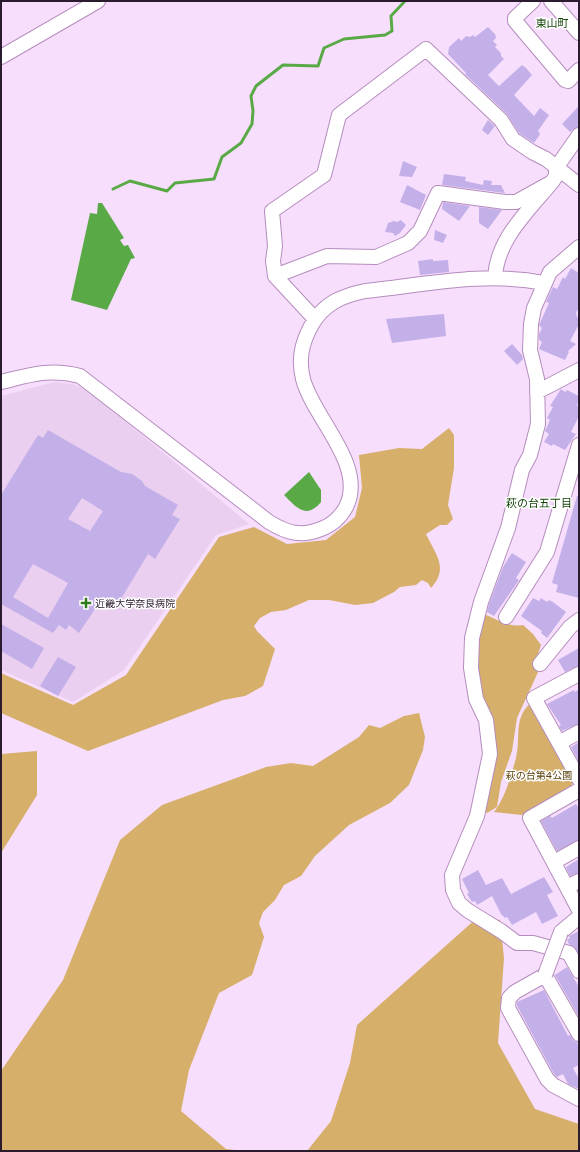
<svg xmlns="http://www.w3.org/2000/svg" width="580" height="1152" font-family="'Varela Round','Noto Sans JP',sans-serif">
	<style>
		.built { fill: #eacff0 }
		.green { fill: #d6af6b }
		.water { fill: #59aa47 }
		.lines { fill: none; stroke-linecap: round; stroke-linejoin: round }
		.stream { stroke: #59aa47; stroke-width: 3 }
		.building { fill: #c3b0e9; fill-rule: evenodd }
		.minor-casing { stroke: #b58dbd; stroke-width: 16 }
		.minor { stroke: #fff; stroke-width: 14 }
		.minor-bridge-casing { stroke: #b58dbd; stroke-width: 16; stroke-linecap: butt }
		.minor-bridge { stroke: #fff; stroke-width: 14 }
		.poi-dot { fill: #317a1f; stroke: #fff; stroke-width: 1.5 }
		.labels { text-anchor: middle; stroke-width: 3; stroke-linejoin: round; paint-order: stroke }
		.poi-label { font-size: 10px; fill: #2b1b2e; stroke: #fff; text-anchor: start }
		.park-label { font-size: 10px; fill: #5a400a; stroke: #fff }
		.neighbourhood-label { font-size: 11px; fill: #154409; stroke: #fff }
	</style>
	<rect width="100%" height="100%" fill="#f7defd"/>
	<path class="built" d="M55,382L73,384L89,391L249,524L216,535L124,670L73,702L1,670V396Z"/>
	<path class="green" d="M449,428L454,435V468L448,505L453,519L447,525H440L426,534C436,555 449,568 431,588L428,583L422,580L416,585L400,587L394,592L373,603L355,605L329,600H309L286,610L271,612L260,618L254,626L257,631L275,649L263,686L245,696L223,700L88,751L1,713V673L73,705L126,675L219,537L254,527L287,544L326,540L355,517L362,488L359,455L399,448L422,449Z
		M482,613C494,618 510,628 523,625L533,634L541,645L537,657L539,670L517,718L512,751L501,782L497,807L487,813L483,808L491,767L475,656Z
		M531,703L573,780L572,788L522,815L494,812C505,798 511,776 516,758C521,737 513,718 531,703Z
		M419,713L425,737L423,750L409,785L390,803L349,825L315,856L301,876L284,885L275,900L263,912L259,923L264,937L252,975L219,993L189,1070L181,1111L226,1149L244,1151H1V1071L63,980L120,840L162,805L266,767L291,763L313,766L359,737L369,725L380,728L404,716Z
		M37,751V795L1,853V754Z
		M478,917L500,920L504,958L498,1043L535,1109L579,1124V1151H307L331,1121L350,1063L357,1025Z"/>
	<path class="water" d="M98,203H102L124,238L120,240L124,246L128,245L135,258L131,259L107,310L71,300L90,213L97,214Z
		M309,472L321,490V502C306,520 296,507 284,495Z"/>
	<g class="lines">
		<path class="stream" d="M113,189L130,181L167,191L175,183L214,179L222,157L241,143L252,124L253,111L251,96L256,86L283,65L318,66L324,48L344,39L385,35L392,31L391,16L405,1"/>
	</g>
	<path class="building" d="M488,27L495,34L496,38L493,41L497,45L495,47L501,53V56L504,59L488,75L499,86L522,65L526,68L532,75L514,95L534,116L540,108L549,115L538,131L540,133L539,136L534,143L519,133L507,114L465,74L466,73L448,54L449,47L459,38L461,41L466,36L470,37L473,35L475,37Z
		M579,106V127L575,128L570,132L562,124Z
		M488,120L495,126L488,135L482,130L483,128Z
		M403,161L417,167L412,177L399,176Z
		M444,174L466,177L465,181L483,185L484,180L492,181L491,185H501L505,193L442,185Z
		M407,185L426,195L420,210L400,202Z
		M443,202L470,206L459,221L442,209Z
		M479,207L502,210L488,229L479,223Z
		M401,220L406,225L400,233L395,236L393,233L385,232L388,223L394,221L397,222Z
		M435,230L447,235L443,243L434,240Z
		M433,259V261L448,260L449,272L420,275L418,261Z
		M571,268L579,273V307L576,313L577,317L579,318V324L570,341L576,344L568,351L569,352L565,360L539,349L542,342L539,340V334L542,328L539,325L549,303L546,302L553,287L557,289L563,277L565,279Z
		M444,314L446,336L392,343L386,319Z
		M512,344L522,355L523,359L517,365L504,351Z
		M561,389L565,392L567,390L579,396L577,406L579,407V416L571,432L576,434L565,450L553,444L552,446L544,442L549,434L545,431L550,420L547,418L553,407L550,406Z
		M48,430L121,472L132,474L142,481L145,486L178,505L172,515L180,519L155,559L148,554L115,609L101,600L79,633L69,625L66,630L59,625L53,633L1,604V495L38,435L43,438ZM82,498L103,511L90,531L68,519ZM33,564L68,583L48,618L13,597Z
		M577,496H579V598L556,592L558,585L552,583Z
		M512,553L526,562L516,578L519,580L494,616L487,612L489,604L503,567Z
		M533,598L539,601L541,598L547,602L549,600L553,602L566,612L547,638L541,633L542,631L521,616Z
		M1,624L44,648L32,669L1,651Z
		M579,648V666L565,672L558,660Z
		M58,657L76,667L58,696L40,686Z
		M579,689V724L562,731L559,726L561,725L547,704L574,690L575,692Z
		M579,742V762L571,747Z
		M576,804L579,808V840L557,851L541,821L550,816L552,818Z
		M579,859V873L570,876L566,867Z
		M478,870L486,885L502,878L511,894L544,877L553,892L547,895L558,916L542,924L536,912L512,925L507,917L505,918L501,914L492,896L477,905L475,901L472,902L467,894L469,893L462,879Z
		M579,931V954L574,947L569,944L567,940L570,938L569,936Z
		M567,967L579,987V1017L555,975Z
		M544,990L568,1036L570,1035L574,1041L578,1042L577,1043L579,1047V1065L573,1068L579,1079V1088H577L568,1084L563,1074L557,1077L554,1074L517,1006V1002Z"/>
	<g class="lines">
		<defs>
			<path id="minor" d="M533,1L515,18V21L565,80L568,81L579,70
				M551,1L579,33
				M1,57L98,1
				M579,247L550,272L534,308L531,324L530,350L537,379L538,424L530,455L522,470L508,528L481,602L472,638L471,668L476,699L486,720L490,754L477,816L452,875L453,890L459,903L467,910L501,931L517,943H533L569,953L579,971
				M275,276L327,256L376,257L408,243L420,231L438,193L505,202H516L552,182
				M495,277C497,239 529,210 552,182L556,176V168L579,135
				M315,319L275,276L273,261L275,246L272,211L324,175L339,115L426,49L501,120L513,139L532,152L546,159L579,185
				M1,382C30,375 50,368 80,376L269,522C287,533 301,537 321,529C332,525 340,518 346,507C367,465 313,418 303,379C298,359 302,343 311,326C323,304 341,296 365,291C424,285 485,271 544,283
				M537,392L579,370
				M506,617L547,552L579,445
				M540,664L570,627L579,620
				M579,674L534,698L579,779
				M559,743L579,732
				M579,790L530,818L579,910
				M554,862L579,848
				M567,887L579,881
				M561,932L579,917
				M579,1034L545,975L515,992L509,998L508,1008L547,1079L553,1085L579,1099"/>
		</defs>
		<use href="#minor" class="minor-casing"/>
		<use href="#minor" class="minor"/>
		<defs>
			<path id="minor-bridge" d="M545,975L561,932"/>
		</defs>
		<use href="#minor-bridge" class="minor-bridge-casing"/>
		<use href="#minor-bridge" class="minor-bridge"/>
	</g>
	<path class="poi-dot" d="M84 597h4v4h4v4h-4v4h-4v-4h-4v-4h4z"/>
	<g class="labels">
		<g class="poi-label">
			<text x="95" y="607">近畿大学奈良病院</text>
		</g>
		<g class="park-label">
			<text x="539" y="779">萩の台第4公園</text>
		</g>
		<g class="neighbourhood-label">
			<text x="552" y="27">東山町</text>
			<text x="539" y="507">萩の台五丁目</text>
		</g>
	</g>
	<rect width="580" height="1152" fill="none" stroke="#2b1b2e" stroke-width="4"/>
</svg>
